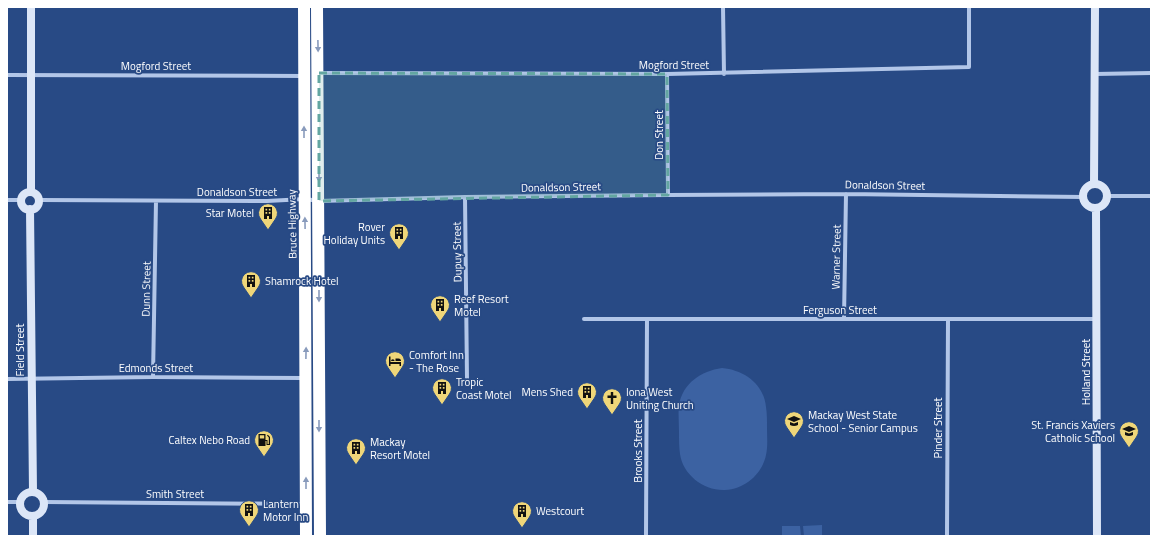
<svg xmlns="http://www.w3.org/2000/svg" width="1158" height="543" font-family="'Titillium Web',sans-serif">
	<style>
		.green { fill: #3c62a2 }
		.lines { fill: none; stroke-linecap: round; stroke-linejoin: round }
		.street { stroke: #b2c6e8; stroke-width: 4 }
		.secondary { stroke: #dce6f7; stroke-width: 8 }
		.highway { stroke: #fff; stroke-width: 12 }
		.oneway { fill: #899bbc }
		.marked { fill: #63a6a1; fill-opacity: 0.2; stroke: #63a6a1; stroke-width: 3; stroke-dasharray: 8 5; stroke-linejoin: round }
		.labels { text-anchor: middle; stroke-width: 3.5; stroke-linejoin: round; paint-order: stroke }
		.street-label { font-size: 11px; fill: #fff; stroke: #284a85 }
		.poi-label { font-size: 11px; fill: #fff; stroke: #284a85; text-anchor: start }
	</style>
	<rect width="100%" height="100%" fill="#284a85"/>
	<path class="green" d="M722,368C744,370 764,384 766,407C767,413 767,421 767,428C767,437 768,446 766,455C762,474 745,489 725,490C704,491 683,475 680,454C679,447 679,439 679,432C679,423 678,414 679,405C683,383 701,371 722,368Z
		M822,525V536H804L803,526Z
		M782,526H800L801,536H782Z"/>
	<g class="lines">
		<path class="street" d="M723,7L724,74
			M319,73L667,74L969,67V7
			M667,74L668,195
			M1095,74L1151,73
			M7,75L304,76
			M1107,196H1151
			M465,197L467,379
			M7,200H21
			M39,200L267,201L305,199L319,201L465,197L668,195L846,194L1083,197
			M584,319H1097
			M844,319L846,194
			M153,377L156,201
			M7,379L153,377L303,378
			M7,502H20
			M44,502L304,504
			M646,536L647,319
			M947,536L948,320"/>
		<path class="secondary" d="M31,7V192
			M1094,184L1095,7
			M1083 196a12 12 0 1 1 24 0a12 12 0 1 1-24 0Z
			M21 201a9 9 0 1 1 18 0a9 9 0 1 1-18 0Z
			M1096,208L1097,536
			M30,209L33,491
			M20 504a12 12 0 1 1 24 0a12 12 0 1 1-24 0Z
			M33,536V516"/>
		<path class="highway" d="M304,7L306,536
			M317,7L320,536"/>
	</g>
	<defs><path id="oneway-solid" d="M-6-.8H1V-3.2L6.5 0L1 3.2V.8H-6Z"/></defs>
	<g class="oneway">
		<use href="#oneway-solid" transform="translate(318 46) rotate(89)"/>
		<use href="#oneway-solid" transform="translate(304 132) rotate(-90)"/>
		<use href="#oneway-solid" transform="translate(319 176) rotate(90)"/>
		<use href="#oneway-solid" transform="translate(305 223) rotate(-91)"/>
		<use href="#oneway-solid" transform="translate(319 296) rotate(90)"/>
		<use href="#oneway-solid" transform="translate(306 353) rotate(-89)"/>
		<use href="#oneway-solid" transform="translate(319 426) rotate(90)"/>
		<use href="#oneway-solid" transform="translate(306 483) rotate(-90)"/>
	</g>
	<path class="marked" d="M319,73L667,74L668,195L319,201Z"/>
	<defs>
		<symbol id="building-pin" viewBox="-11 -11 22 30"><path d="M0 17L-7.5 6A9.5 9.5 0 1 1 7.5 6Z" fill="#efd679" stroke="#284a85"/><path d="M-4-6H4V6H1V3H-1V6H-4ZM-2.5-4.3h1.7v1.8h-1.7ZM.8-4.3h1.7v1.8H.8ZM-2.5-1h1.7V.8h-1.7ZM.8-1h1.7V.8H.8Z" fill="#111"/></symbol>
		<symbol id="hotel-pin" viewBox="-11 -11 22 30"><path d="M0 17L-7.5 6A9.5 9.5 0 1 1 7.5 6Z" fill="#efd679" stroke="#284a85"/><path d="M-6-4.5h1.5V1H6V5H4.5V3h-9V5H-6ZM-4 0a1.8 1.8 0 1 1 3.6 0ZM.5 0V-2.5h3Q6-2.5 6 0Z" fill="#111"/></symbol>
		<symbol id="church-pin" viewBox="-11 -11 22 30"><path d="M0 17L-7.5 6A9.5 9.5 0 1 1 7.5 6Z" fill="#efd679" stroke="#284a85"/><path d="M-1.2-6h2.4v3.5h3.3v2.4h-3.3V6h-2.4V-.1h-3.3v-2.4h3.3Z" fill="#111"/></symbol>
		<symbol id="school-pin" viewBox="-11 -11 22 30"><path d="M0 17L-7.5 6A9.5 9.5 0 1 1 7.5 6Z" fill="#efd679" stroke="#284a85"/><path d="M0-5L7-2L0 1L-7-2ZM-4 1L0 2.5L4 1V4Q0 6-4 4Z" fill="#111"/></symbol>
		<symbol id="fuel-pin" viewBox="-11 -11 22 30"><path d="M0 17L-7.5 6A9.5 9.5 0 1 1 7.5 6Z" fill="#efd679" stroke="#284a85"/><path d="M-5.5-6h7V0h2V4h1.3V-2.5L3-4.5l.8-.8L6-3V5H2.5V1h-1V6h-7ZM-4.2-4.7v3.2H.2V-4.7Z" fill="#111"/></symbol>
	</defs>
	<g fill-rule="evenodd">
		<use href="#building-pin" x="257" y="202" width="22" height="30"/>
		<use href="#building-pin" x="388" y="222" width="22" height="30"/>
		<use href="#building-pin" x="240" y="270" width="22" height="30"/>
		<use href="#building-pin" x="429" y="294" width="22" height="30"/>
		<use href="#hotel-pin" x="384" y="350" width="22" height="30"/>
		<use href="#building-pin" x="431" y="377" width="22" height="30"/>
		<use href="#building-pin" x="576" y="381" width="22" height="30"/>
		<use href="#church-pin" x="601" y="387" width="22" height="30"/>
		<use href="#school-pin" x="783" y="410" width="22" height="30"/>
		<use href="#school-pin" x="1118" y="420" width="22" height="30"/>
		<use href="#fuel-pin" x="253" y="429" width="22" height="30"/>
		<use href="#building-pin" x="345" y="437" width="22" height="30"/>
		<use href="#building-pin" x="238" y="499" width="22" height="30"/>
		<use href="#building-pin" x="511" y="500" width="22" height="30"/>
	</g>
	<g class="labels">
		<g class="street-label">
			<text x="674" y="69">Mogford Street</text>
			<text x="156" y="70">Mogford Street</text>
			<text transform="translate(659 135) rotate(-90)" y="4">Don Street</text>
			<text transform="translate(885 185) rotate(1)" y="4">Donaldson Street</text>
			<text transform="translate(561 187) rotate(-1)" y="4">Donaldson Street</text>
			<text x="237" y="196">Donaldson Street</text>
			<text transform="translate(292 224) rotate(-91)" y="4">Bruce Highway</text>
			<text transform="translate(457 252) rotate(-91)" y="4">Dupuy Street</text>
			<text transform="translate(836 257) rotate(-89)" y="4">Warner Street</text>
			<text transform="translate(146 289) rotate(-89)" y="4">Dunn Street</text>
			<text x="840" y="314">Ferguson Street</text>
			<text transform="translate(20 350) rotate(-90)" y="4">Field Street</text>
			<text x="156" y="372">Edmonds Street</text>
			<text transform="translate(1086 372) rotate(-90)" y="4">Holland Street</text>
			<text transform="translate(938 428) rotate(-90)" y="4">Pinder Street</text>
			<text transform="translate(638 451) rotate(-90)" y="4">Brooks Street</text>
			<text x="175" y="498">Smith Street</text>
		</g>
		<g class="poi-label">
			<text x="254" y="217" text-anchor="end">Star Motel</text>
			<text x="385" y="231" text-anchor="end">Rover<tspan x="385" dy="13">Holiday Units</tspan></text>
			<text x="265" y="285">Shamrock Hotel</text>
			<text x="454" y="303">Reef Resort<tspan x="454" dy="13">Motel</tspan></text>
			<text x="409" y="359">Comfort Inn<tspan x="409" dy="13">- The Rose</tspan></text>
			<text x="456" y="386">Tropic<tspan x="456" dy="13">Coast Motel</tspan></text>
			<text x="573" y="396" text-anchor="end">Mens Shed</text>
			<text x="626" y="396">Iona West<tspan x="626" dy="13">Uniting Church</tspan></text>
			<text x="808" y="419">Mackay West State<tspan x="808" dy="13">School - Senior Campus</tspan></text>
			<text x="1115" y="429" text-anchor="end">St. Francis Xaviers<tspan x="1115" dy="13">Catholic School</tspan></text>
			<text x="250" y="444" text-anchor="end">Caltex Nebo Road</text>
			<text x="370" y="446">Mackay<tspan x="370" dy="13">Resort Motel</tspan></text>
			<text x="263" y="508">Lantern<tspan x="263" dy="13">Motor Inn</tspan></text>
			<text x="536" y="515">Westcourt</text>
		</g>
	</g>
	<rect width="1158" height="543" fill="none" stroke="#ffffff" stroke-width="16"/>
</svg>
